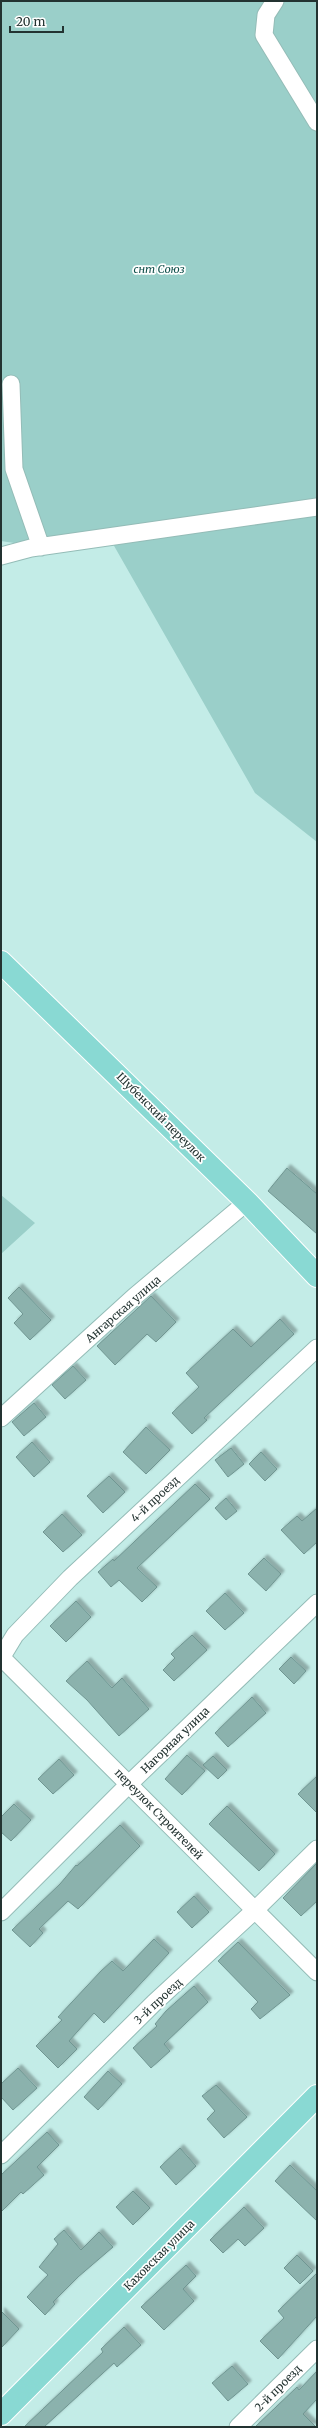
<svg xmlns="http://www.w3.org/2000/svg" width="318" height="2428" font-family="Merriweather,serif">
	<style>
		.green { fill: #9acfc9 }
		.building { fill: #8bb2ad; stroke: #709692; filter: url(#shadow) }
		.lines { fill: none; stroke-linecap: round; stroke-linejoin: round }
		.minor-casing { stroke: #94bcb7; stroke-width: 19 }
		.major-casing { stroke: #fff; stroke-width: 24 }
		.minor { stroke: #fff; stroke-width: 17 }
		.major { stroke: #89d9d3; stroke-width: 22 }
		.labels { text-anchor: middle; stroke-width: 3.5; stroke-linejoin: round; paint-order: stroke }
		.park-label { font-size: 11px; font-style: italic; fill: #12514c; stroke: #fff }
		.street-label { font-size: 11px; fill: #233331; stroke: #fff }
	</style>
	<defs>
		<filter id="shadow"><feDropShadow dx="3.5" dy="-3.5" stdDeviation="1" flood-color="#0004"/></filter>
	</defs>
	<rect width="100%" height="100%" fill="#c3ece7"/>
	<path class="green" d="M1,1H317V842L255,793L109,537L41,547L1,541Z
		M1,1195L35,1223L1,1254Z"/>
	<path class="building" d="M287,1168L317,1194V1234L268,1191Z
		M19,1287L51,1320L30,1340L14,1323L23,1314L8,1298Z
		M151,1296L176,1322L156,1342L147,1334L115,1365L97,1346Z
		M280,1319L294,1334L204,1418L207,1420L192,1434L172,1413L199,1387L186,1373L233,1329L251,1347Z
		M73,1366L86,1380L65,1399L52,1385Z
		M34,1403L46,1417L24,1436L12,1422Z
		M146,1427L170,1450L146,1474L123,1452Z
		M32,1442L50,1462L34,1477L16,1457Z
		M231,1448L244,1464L228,1477L215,1460Z
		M261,1452L277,1469L265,1481L249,1464Z
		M109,1476L125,1492L103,1513L87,1496Z
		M195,1484L210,1499L137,1568L157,1587L142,1602L119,1580L111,1587L98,1572L113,1559L114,1561Z
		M226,1498L237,1511L226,1520L215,1508Z
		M317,1508V1542L304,1554L281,1530L297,1516L302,1521Z
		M62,1514L82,1535L63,1552L43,1532Z
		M264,1558L281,1574L266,1591L248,1574Z
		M225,1593L244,1613L225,1630L206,1611Z
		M76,1601L91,1617L66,1642L50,1626Z
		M192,1635L207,1650L174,1681L163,1670L175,1658L171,1654Z
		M291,1657L306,1671L294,1684L279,1669Z
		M87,1661L112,1688L122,1678L149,1709L119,1736L87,1700L66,1681Z
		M252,1697L266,1713L228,1747L215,1733Z
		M187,1755L205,1771L182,1795L165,1779Z
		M213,1756L227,1770L218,1779L203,1765Z
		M59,1759L74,1775L53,1794L38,1779Z
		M317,1776V1813L298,1794Z
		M14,1804L31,1820L11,1841L1,1832V1817Z
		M227,1806L275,1854L259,1871L209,1824Z
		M120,1825L140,1846L78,1909L68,1901L39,1929L43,1933L30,1947L12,1930L60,1884L76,1865L77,1866Z
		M317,1863V1901L301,1916L283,1898Z
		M194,1896L209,1912L192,1928L177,1912Z
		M154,1939L169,1953L104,2023L94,2013L69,2041L77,2049L58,2068L36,2046L62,2020L58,2017L101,1971L112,1961L123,1971Z
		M238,1942L290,1995L260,2019L251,2009L258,2002L218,1961Z
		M194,1986L208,2002L164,2044L170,2051L151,2068L133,2048L157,2026L155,2024L166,2011Z
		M18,2068L37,2088L13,2110L1,2097V2084Z
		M108,2071L122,2084L98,2110L84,2097Z
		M216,2085L247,2117L224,2138L207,2119L215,2111L202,2096Z
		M47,2132L59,2145L37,2167L44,2175L23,2194L21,2192L1,2212V2175Z
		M180,2148L196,2166L176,2185L160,2167Z
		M290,2165L317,2191V2221L275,2181Z
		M133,2191L150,2208L133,2225L116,2207Z
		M244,2207L264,2228L245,2246L238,2239L223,2253L210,2240Z
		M64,2230L81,2250L99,2232L113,2247L78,2277L53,2302L55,2304L45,2315L27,2297L48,2275L39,2267L58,2244L54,2239Z
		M297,2255L313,2271L300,2284L284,2268Z
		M186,2265L196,2276L183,2289L194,2301L164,2330L141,2307Z
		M317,2273V2316L278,2359L260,2341L284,2318L278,2311Z
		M1,2311L19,2329L1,2348Z
		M124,2327L141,2345L117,2367L114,2363L44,2427H24L103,2352L101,2349Z
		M232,2366L248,2384L228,2401L212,2383Z
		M317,2371V2399L303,2414L316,2427H255L297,2387L299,2390Z"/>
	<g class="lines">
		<defs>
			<path id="minor" d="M275,1L266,15L264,35L317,122
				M11,384L14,469L41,547
				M1,556L31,548L317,507
				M1,1418L134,1297L247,1202
				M1,1657L317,1972
				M1,1658L15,1635L70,1578L317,1348
				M1,1912L130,1783L317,1603
				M1,2155L154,2003L254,1911L317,1849
				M238,2427L317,2349"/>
			<path id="major" d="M1,962L247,1202L317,1276
				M1,2414L317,2096"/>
		</defs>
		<use href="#minor" class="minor-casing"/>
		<use href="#major" class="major-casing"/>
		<use href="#minor" class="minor"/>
		<use href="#major" class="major"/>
	</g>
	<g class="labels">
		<g class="park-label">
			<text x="159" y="273">снт Союз</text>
		</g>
		<g class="street-label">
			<text transform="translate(161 1117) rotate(45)" y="4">Шубенский переулок</text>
			<text transform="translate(123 1309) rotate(-41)" y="4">Ангарская улица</text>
			<text transform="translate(155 1499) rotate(-43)" y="4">4-й проезд</text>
			<text transform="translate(175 1740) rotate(-44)" y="4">Нагорная улица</text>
			<text transform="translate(159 1814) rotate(46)" y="4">переулок Строителей</text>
			<text transform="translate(158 2001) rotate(-43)" y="4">3-й проезд</text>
			<text transform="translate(159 2255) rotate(-45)" y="4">Каховская улица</text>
			<text transform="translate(278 2388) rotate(-45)" y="4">2-й проезд</text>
		</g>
	</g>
	<rect width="318" height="2428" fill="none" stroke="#233331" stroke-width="4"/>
	<path d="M10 26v6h53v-6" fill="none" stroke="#233331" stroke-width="2"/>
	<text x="16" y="26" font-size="12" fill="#233331" stroke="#ffffff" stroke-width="3" paint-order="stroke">20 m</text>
</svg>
